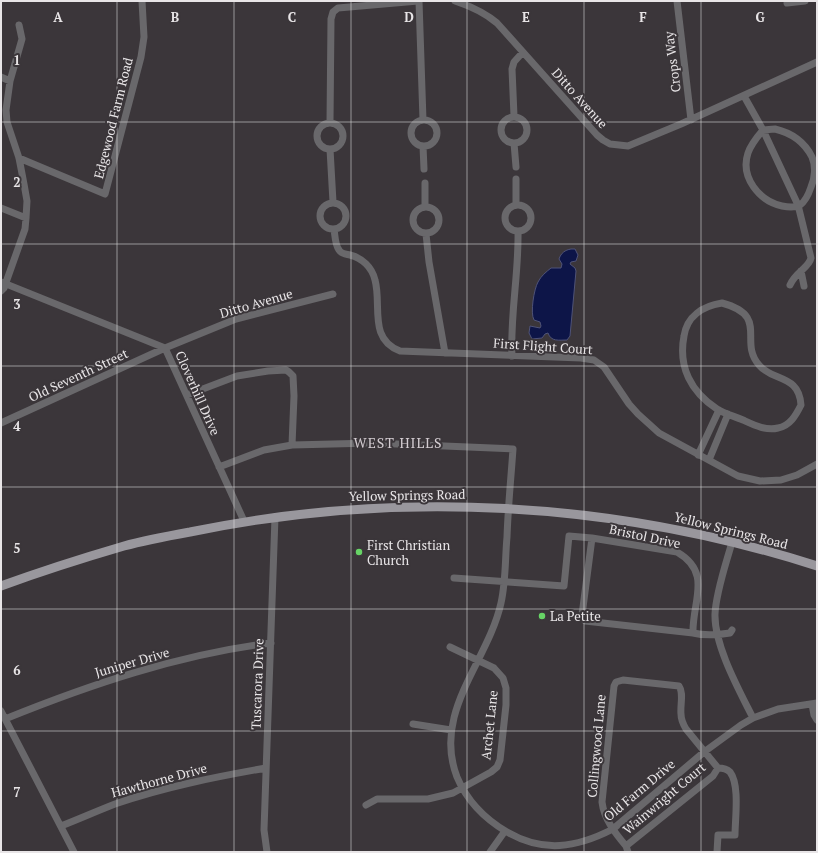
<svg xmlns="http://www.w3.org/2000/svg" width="818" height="853" font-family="'PT Serif',serif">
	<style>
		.water { fill: #0d1548; stroke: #4f5378 }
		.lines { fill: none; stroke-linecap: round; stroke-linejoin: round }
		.minor { stroke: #69686b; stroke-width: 7 }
		.major { stroke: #99979d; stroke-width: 9 }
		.grid { fill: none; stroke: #e8e5e7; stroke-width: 1; stroke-opacity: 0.55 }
		.poi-dot { fill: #67d466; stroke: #3b363a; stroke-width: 1.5 }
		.labels { text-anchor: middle; stroke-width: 4; stroke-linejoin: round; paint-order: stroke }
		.street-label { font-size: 13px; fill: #e8e5e7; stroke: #3b363a }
		.poi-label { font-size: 13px; fill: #e8e5e7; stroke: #3b363a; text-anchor: start }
		.neighbourhood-label { font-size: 14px; letter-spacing: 1px; fill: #d3ccd1; stroke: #3b363a }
		.grid-label { font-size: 13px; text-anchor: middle; font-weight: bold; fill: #e8e5e7; stroke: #3b363a; stroke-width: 4; stroke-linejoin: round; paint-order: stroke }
	</style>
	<rect width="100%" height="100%" fill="#3b363a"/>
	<path class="water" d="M571,249H575L578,255L576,261L571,262L570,264L575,268L576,271L570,336L567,340C559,340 551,342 548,333L545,334L542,338L532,339L529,333L530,326L540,328L541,326L540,322L534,320C530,313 534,289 538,282C541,276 546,272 551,268H561L562,264L559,259C561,253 565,250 571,249Z"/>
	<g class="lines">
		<path class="minor" d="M419,1L423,120
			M455,1C470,6 484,12 497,23L597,135L603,140L610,144L628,146L681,124L817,62
			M677,1L691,120
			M787,3L805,1
			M1,77L10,81
			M744,96L763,130L798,205L811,258C809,268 795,272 790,285
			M514,116L512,69L514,62L523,52
			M501 130a13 13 0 1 1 26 0a13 13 0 1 1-26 0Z
			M411 133a13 13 0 1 1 26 0a13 13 0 1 1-26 0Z
			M330,122L331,19L333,12L338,8L418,1
			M317 136a13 13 0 1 1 26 0a13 13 0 1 1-26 0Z
			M775,129C792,133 804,141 812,157C816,166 815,178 811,187C809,193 806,201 800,205C795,208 787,207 782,206C759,201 740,177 748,153C751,144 757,137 763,130Z
			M514,143L516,167
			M423,146L424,169
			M330,149L333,202
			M19,158L105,194L141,57L144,37L142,1
			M425,183V207
			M320 216a13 13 0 1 1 26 0a13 13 0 1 1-26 0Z
			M516,204V179
			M505 218a13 13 0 1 1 26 0a13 13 0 1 1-26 0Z
			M413 220a13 13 0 1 1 26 0a13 13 0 1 1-26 0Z
			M1,208L26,218
			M334,229C335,235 335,245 339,250C341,254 346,254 350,255C362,258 372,267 375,280C382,305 368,339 400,351L581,358L594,360L604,367L629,404L638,414L659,433L738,476L760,481L781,480L797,475L817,464
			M426,234L429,262L445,353
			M801,271L804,286
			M1,282L165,348L244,521
			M1,291L4,288L25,229L26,218L27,201L24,184L19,158L7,122L6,110L10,81L22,39L19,25
			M722,303C770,316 738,341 759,365C773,382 799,374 801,405C796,415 790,426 778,428C766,431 754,425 743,420C734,416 725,414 717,409C691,392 678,367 684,336C687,316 703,306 722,303Z
			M512,356C510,314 519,273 518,231
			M187,395L237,376L268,371L286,370L289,372L293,376L294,396L292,445
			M1,423L165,348L236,319L333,294
			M698,455L719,410
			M709,460L728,414
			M219,467L264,450L292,445L373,443L513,449C511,478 508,507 507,537C505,558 506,581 501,603C488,662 432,712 457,777C467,801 485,819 507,832C543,853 576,848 613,829L704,752L741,725L753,718L778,709L817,703
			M592,538L582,615L585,621L693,633
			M732,542C726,564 716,592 715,614C714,645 739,690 753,718
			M454,578L564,586L569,536L592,538L677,552C713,573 692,601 693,633C705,636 718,635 730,633L732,630
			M812,704L814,715L817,720
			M1,711L74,852
			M5,719C89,685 180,654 271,643
			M413,724L451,730
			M366,805L377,799H428L453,793L491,772L497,767L500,760L506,705V688L503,678L494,668L450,647
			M61,826C79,819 97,811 115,804C164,787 215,777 266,768
			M626,846C615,833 604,819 602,802L614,686L616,682L623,680L679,686C684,693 680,705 681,714C681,719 683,724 686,729L718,768
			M267,852L264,830L275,517
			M490,852L505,831
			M628,852L626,846L713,776L718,768C722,768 727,769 730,772C740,785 735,819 735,835H718L717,852"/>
		<path class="major" d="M1,586C42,571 83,558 124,546C146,540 168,536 190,532C397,489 615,501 817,566"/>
	</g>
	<path class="grid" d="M117,1V852M234,1V852M351,1V852M467,1V852M584,1V852M701,1V852M1,122H817M1,244H817M1,366H817M1,487H817M1,609H817M1,731H817"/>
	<g class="poi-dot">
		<circle cx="359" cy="552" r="4"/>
		<circle cx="542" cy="616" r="4"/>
	</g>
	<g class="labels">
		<g class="street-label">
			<text transform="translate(672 62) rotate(-97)" y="5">Crops Way</text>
			<text transform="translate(580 98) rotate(48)" y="5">Ditto Avenue</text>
			<text transform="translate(113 118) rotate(-76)" y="5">Edgewood Farm Road</text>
			<text transform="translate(256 303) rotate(-16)" y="5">Ditto Avenue</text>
			<text transform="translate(543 346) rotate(4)" y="5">First Flight Court</text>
			<text transform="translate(78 375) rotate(-25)" y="5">Old Seventh Street</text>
			<text transform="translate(198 393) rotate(66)" y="5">Cloverhill Drive</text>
			<text transform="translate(407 495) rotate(-1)" y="5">Yellow Springs Road</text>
			<text transform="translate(731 530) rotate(14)" y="5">Yellow Springs Road</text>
			<text transform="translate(645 536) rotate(12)" y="5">Bristol Drive</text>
			<text transform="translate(132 662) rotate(-16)" y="5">Juniper Drive</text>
			<text transform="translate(257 684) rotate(-88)" y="5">Tuscarora Drive</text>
			<text transform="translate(489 725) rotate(-84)" y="5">Archet Lane</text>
			<text transform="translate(596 746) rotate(-85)" y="5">Collingwood Lane</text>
			<text transform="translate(159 780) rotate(-15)" y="5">Hawthorne Drive</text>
			<text transform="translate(639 790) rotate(-40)" y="5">Old Farm Drive</text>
			<text transform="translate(664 798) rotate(-40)" y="5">Wainwright Court</text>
		</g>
		<g class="poi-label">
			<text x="367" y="550">First Christian<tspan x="367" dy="15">Church</tspan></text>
			<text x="550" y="621">La Petite</text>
		</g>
		<g class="neighbourhood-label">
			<text x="398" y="448">WEST HILLS</text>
		</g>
	</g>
	<g class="grid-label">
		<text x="58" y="22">A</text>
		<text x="175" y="22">B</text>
		<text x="292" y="22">C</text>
		<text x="409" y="22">D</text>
		<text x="526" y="22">E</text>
		<text x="643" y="22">F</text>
		<text x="760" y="22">G</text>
		<text x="17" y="65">1</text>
		<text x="17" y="187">2</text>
		<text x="17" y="309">3</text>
		<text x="17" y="431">4</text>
		<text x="17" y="553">5</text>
		<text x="17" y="675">6</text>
		<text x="17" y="797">7</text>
	</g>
	<rect width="818" height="853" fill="none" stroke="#e8e5e7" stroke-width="4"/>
</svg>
